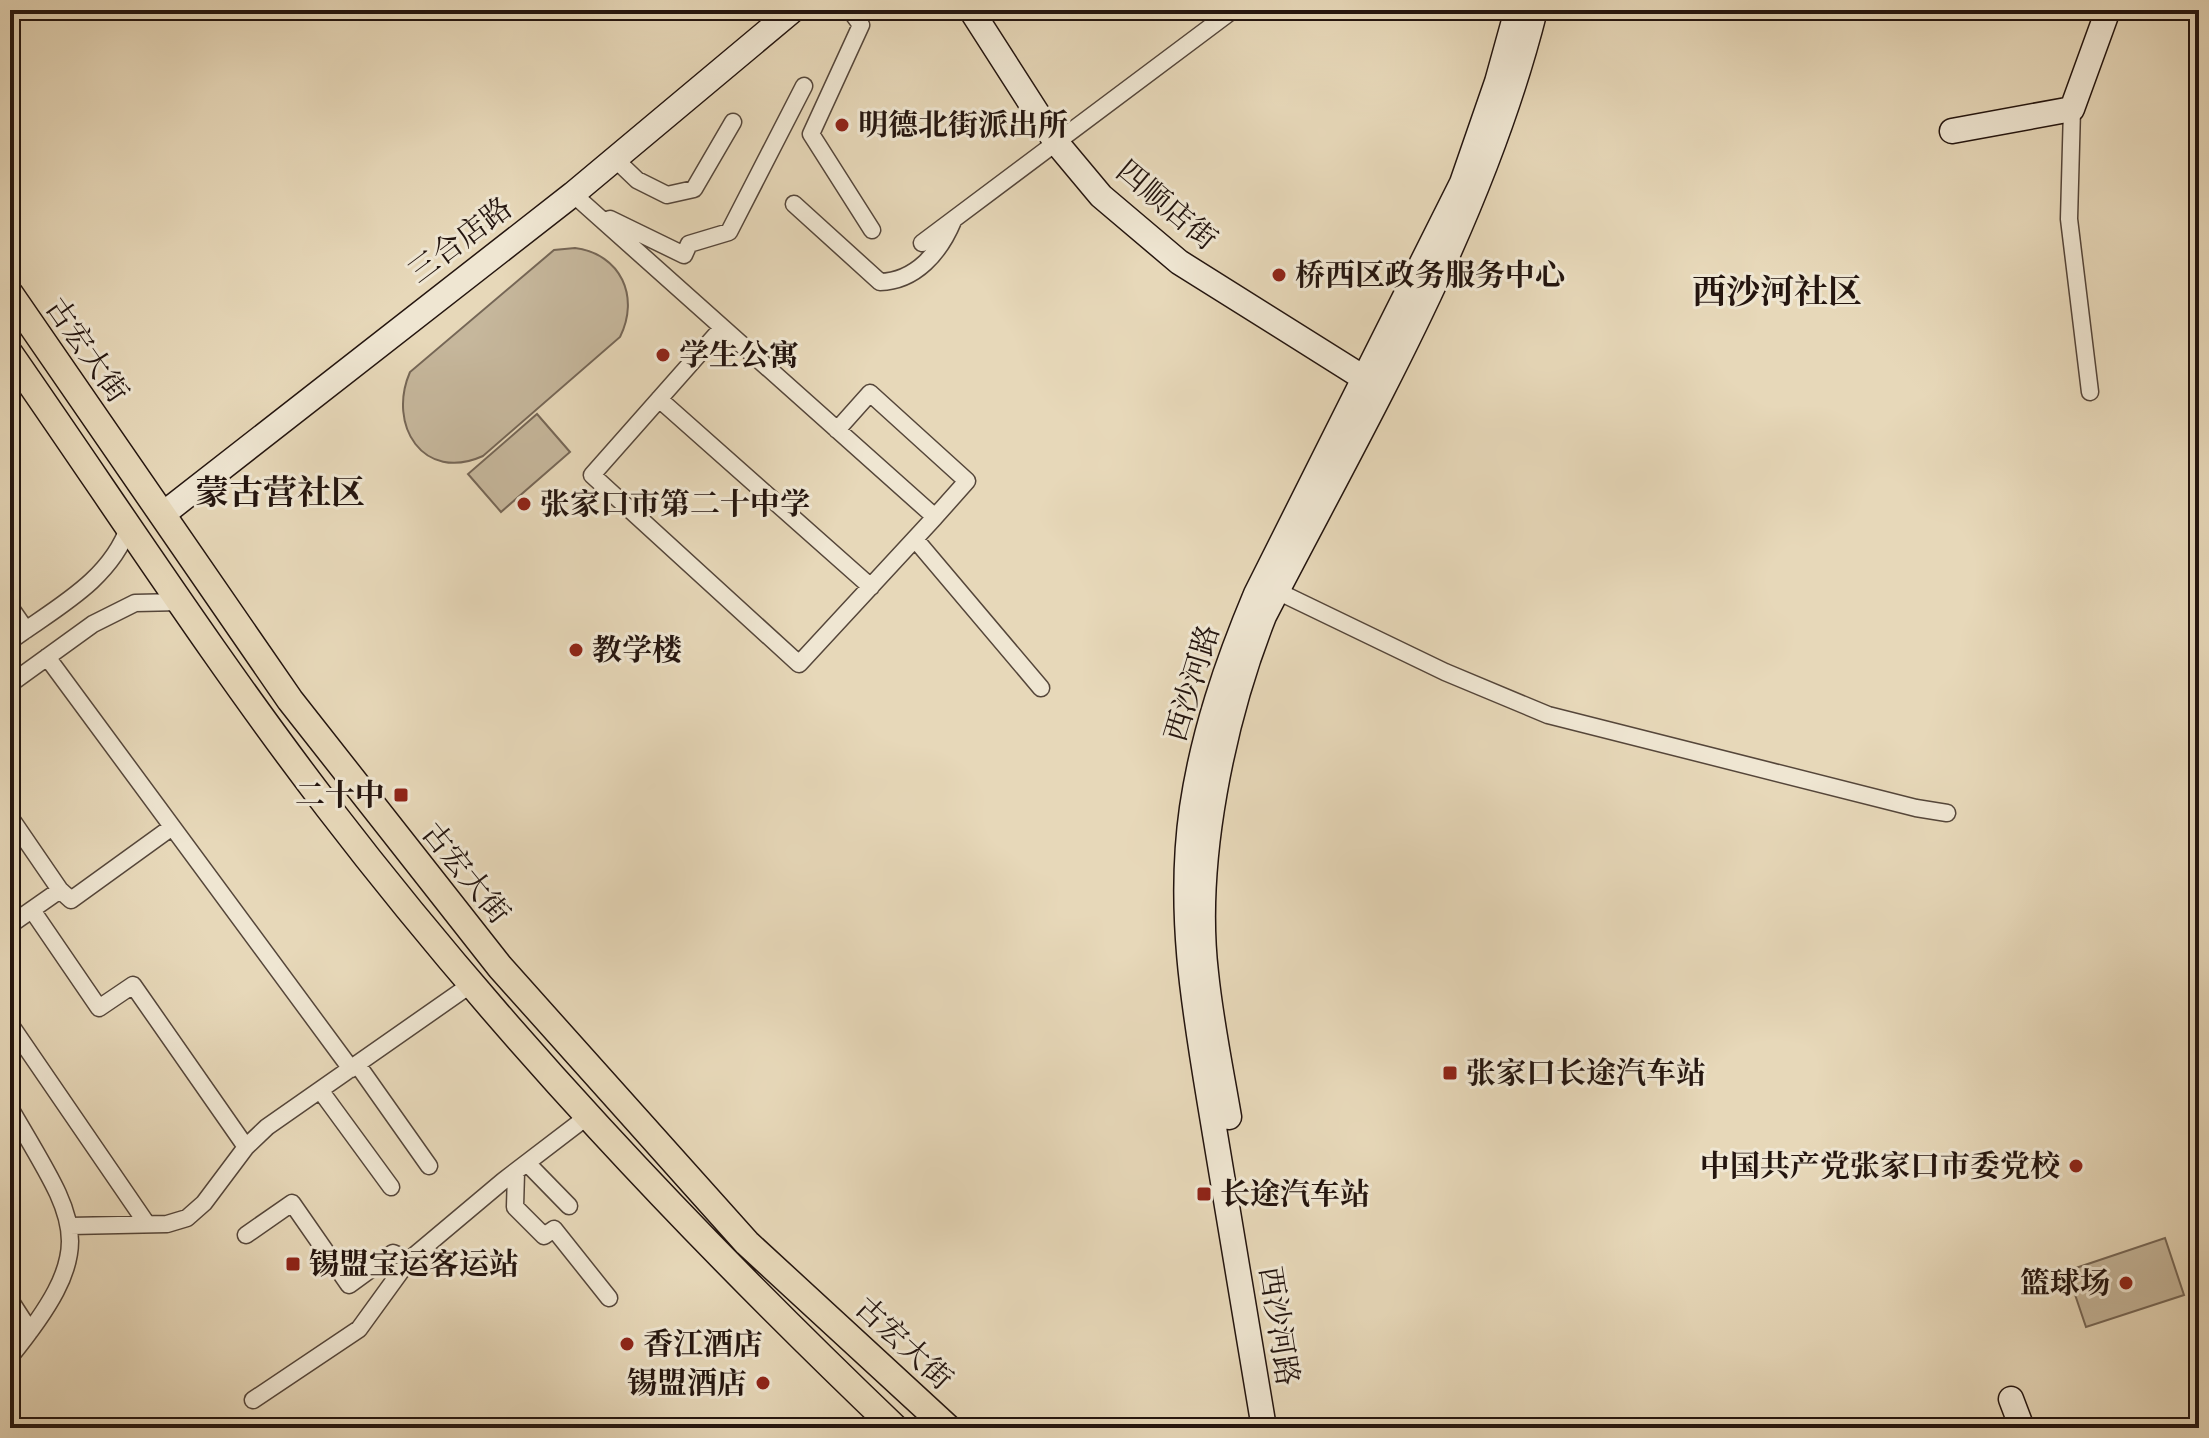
<svg xmlns="http://www.w3.org/2000/svg" width="2209" height="1438" font-family="'IM FELL Great Primer','Noto Serif SC',serif">
	<style>
		.green { fill: #c6b79c; stroke: #756656; stroke-width: 2 }
		.lines { fill: none; stroke-linecap: round; stroke-linejoin: round }
		.street-casing { stroke: #55463a; stroke-width: 19 }
		.secondary-casing { stroke: #24150f; stroke-width: 27 }
		.primary-casing { stroke: #24150f; stroke-width: 29 }
		.street { stroke: #efe6d2; stroke-width: 16 }
		.secondary { stroke: #efe6d2; stroke-width: 24 }
		.primary { stroke: #e7d8b9; stroke-width: 26 }
		.poi-dot { fill: #8f2418; stroke: #efe6d2; stroke-width: 3 }
		.labels { text-anchor: middle; stroke-width: 6; stroke-linejoin: round; paint-order: stroke }
		.poi-label { font-size: 30px; font-weight: bold; fill: #24150f; stroke: #efe6d2; text-anchor: start }
		.street-label { font-size: 30px; fill: #24150f; stroke: #efe6d2 }
		.quarter-label { font-size: 34px; font-weight: bold; fill: #24150f; stroke: #efe6d2 }
	</style>
	<rect width="100%" height="100%" fill="#e7d8b9"/>
	<filter id="stains"><feTurbulence type="fractalNoise" baseFrequency=".0025" numOctaves="4"/><feColorMatrix values="0 0 0 0 .2 0 0 0 0 .09 0 0 0 0 .02 0 0 0 .5 -.17"/></filter>
	<radialGradient id="worn" r=".72"><stop offset=".6" stop-color="#630" stop-opacity="0"/><stop offset="1" stop-color="#630" stop-opacity=".3"/></radialGradient>
	<path class="green" d="M575,248C621,254 640,297 620,337L483,456C423,483 387,425 410,372L554,250Z
		M537,414L570,452L501,512L468,474Z
		M2165,1238L2184,1295L2086,1327L2067,1271Z"/>
	<g class="lines">
		<defs>
			<path id="street" d="M850,10L861,25L811,134L872,230
				M2072,109L2069,219L2090,392
				M615,159L637,180L667,195L694,189L733,122
				M573,194L935,517L799,664L592,475L722,328
				M794,204L880,282C916,281 940,252 953,221
				M610,219L684,255L689,244L729,232L804,86
				M922,243L1233,10
				M659,399L871,587
				M837,430L870,393L967,481L935,517
				M915,539L1041,688
				M1277,591L1445,672L1548,715L1916,808L1947,813
				M10,607L26,630
				M10,641C55,608 110,581 129,526
				M47,657L351,1069
				M10,684L93,624L135,603L181,602
				M10,817L60,890L10,925
				M60,890L71,900L172,827
				M32,910L99,1008L133,985L246,1147
				M10,1024L147,1224
				M357,1064L429,1166
				M320,1090L391,1187
				M10,1108C77,1224 102,1243 10,1357
				M527,1163L569,1206
				M516,1172L515,1207L544,1236L554,1229L609,1298
				M70,1226L167,1224L187,1218L204,1203L246,1147L267,1127L473,983
				M246,1235L292,1203L349,1285L393,1253L409,1260L503,1181L588,1116
				M10,1300L30,1331
				M253,1400L359,1329L409,1260"/>
			<path id="secondary" d="M971,10L1055,141L1101,196L1179,262L1378,387
				M1952,131L2072,109L2108,10
				M162,515L573,194L793,10
				M1229,1117C1221,1070 1211,1022 1206,973C1193,862 1223,720 1264,616C1365,420 1481,225 1535,10
				M2011,1399L2022,1428
				M1264,1428C1248,1330 1231,1232 1215,1134C1197,1024 1176,920 1192,808C1203,733 1227,663 1256,594L1462,183L1497,82L1517,10"/>
			<path id="primary" d="M10,294L290,700L500,967L747,1243L948,1428
				M10,354C115,505 216,661 328,807C499,1030 692,1234 895,1428"/>
		</defs>
		<use href="#street" class="street-casing"/>
		<use href="#secondary" class="secondary-casing"/>
		<use href="#primary" class="primary-casing"/>
		<use href="#street" class="street"/>
		<use href="#secondary" class="secondary"/>
		<use href="#primary" class="primary"/>
	</g>
	<g class="poi-dot">
		<circle cx="842" cy="125" r="8"/>
		<circle cx="1279" cy="275" r="8"/>
		<circle cx="663" cy="355" r="8"/>
		<circle cx="524" cy="504" r="8"/>
		<circle cx="576" cy="650" r="8"/>
		<rect x="393" y="787" width="16" height="16" rx="4"/>
		<rect x="1442" y="1065" width="16" height="16" rx="4"/>
		<circle cx="2076" cy="1166" r="8"/>
		<rect x="1196" y="1186" width="16" height="16" rx="4"/>
		<rect x="285" y="1256" width="16" height="16" rx="4"/>
		<circle cx="2126" cy="1283" r="8"/>
		<circle cx="627" cy="1344" r="8"/>
		<circle cx="763" cy="1383" r="8"/>
	</g>
	<g class="labels">
		<g class="poi-label">
			<text x="858" y="135">明德北街派出所</text>
			<text x="1295" y="285">桥西区政务服务中心</text>
			<text x="679" y="365">学生公寓</text>
			<text x="540" y="514">张家口市第二十中学</text>
			<text x="592" y="660">教学楼</text>
			<text x="385" y="805" text-anchor="end">二十中</text>
			<text x="1466" y="1083">张家口长途汽车站</text>
			<text x="2060" y="1176" text-anchor="end">中国共产党张家口市委党校</text>
			<text x="1220" y="1204">长途汽车站</text>
			<text x="309" y="1274">锡盟宝运客运站</text>
			<text x="2110" y="1293" text-anchor="end">篮球场</text>
			<text x="643" y="1354">香江酒店</text>
			<text x="747" y="1393" text-anchor="end">锡盟酒店</text>
		</g>
		<g class="street-label">
			<text transform="translate(1167 205) rotate(40)" y="10">四顺店街</text>
			<text transform="translate(460 240) rotate(-37)" y="10">三合店路</text>
			<text transform="translate(87 350) rotate(55)" y="10">古宏大街</text>
			<text transform="translate(1192 683) rotate(-73)" y="10">西沙河路</text>
			<text transform="translate(466 873) rotate(51)" y="10">古宏大街</text>
			<text transform="translate(1279 1326) rotate(81)" y="10">西沙河路</text>
			<text transform="translate(904 1343) rotate(43)" y="10">古宏大街</text>
		</g>
		<g class="quarter-label">
			<text x="1777" y="303">西沙河社区</text>
			<text x="280" y="504">蒙古营社区</text>
		</g>
	</g>
	<rect width="2209" height="1438" fill="none" stroke="#e7d8b9" stroke-width="40"/>
	<rect x="12" y="12" width="2185" height="1414" fill="none" stroke="#24150f" stroke-width="4"/>
	<rect x="20" y="20" width="2169" height="1398" fill="none" stroke="#24150f" stroke-width="2"/>
	<rect width="100%" height="100%" filter="url(#stains)"/>
	<rect width="100%" height="100%" fill="url(#worn)"/>
</svg>
